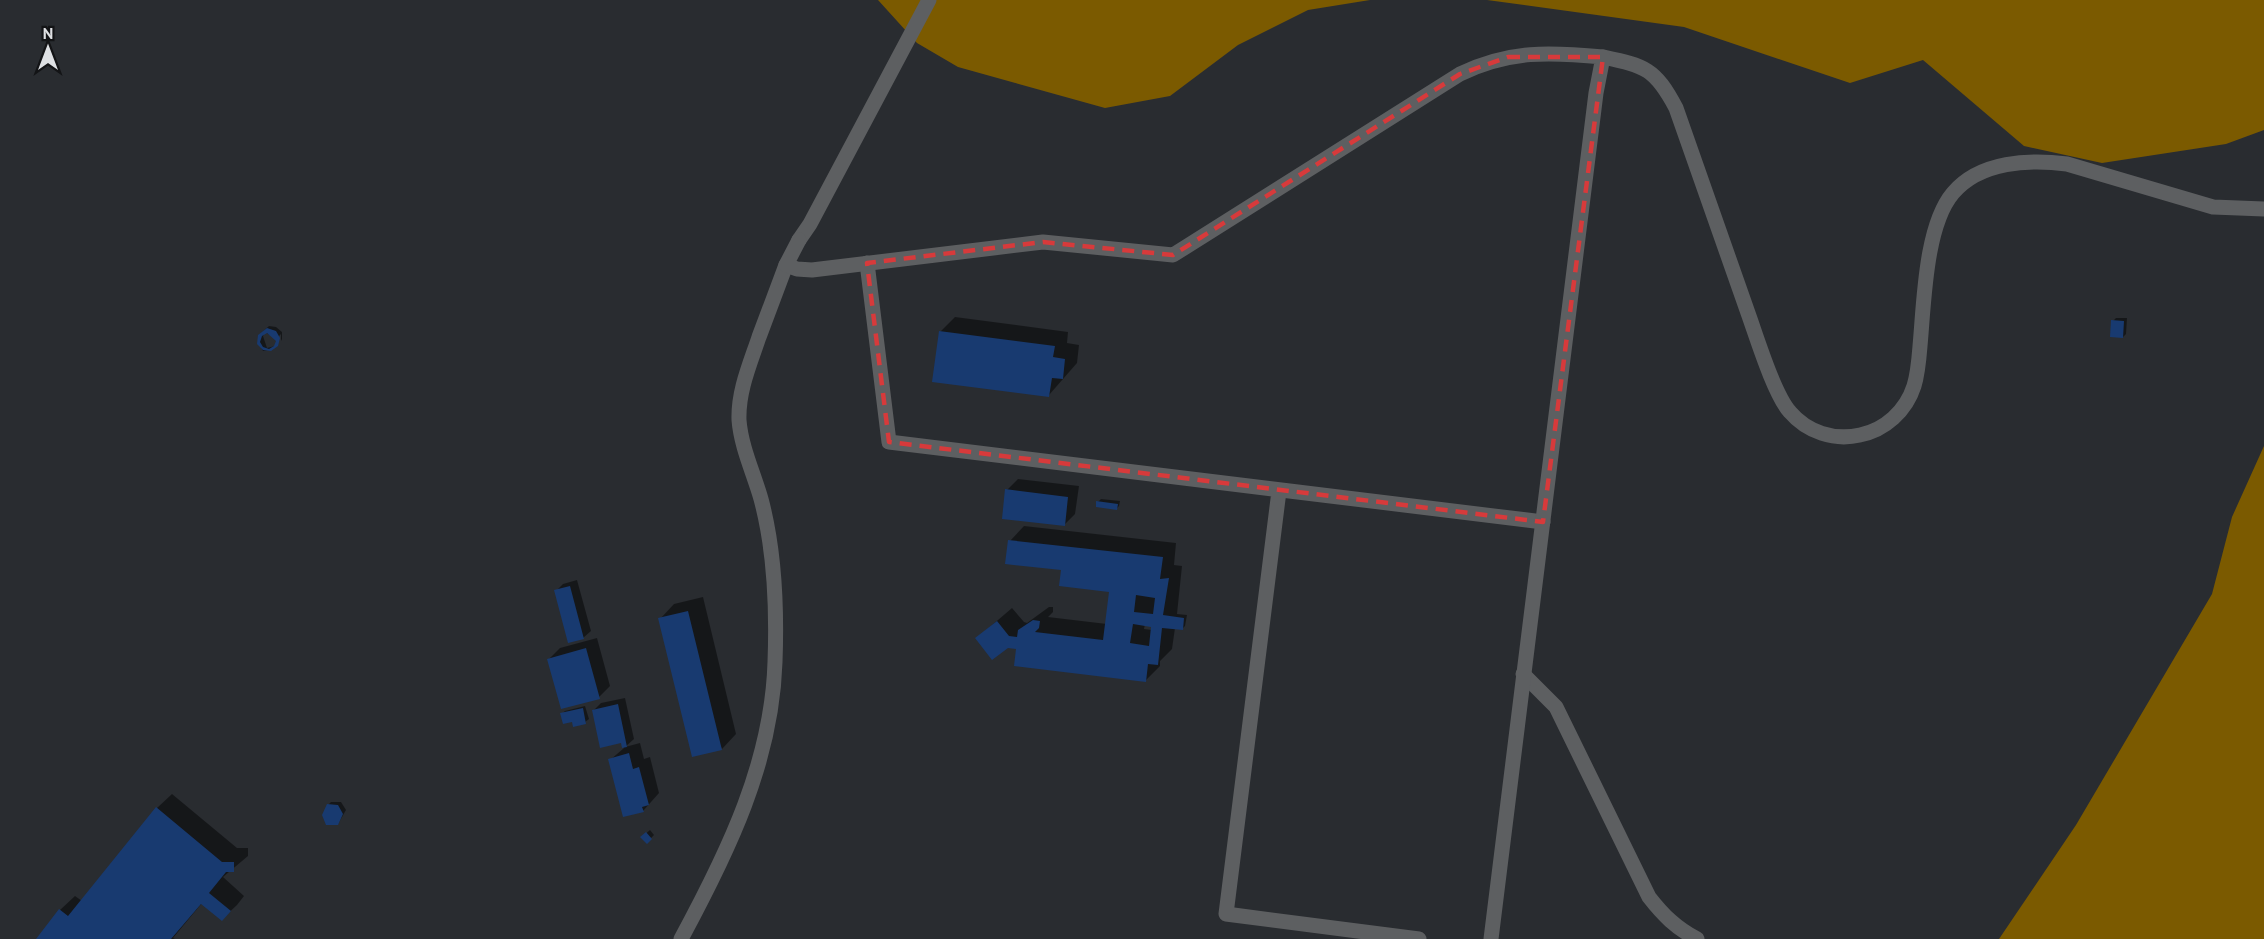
<svg xmlns="http://www.w3.org/2000/svg" width="2264" height="939" font-family="'PT Sans',sans-serif">
	<style>
		.forest { fill: #7b5a00 }
		.shadow { fill: #0007; fill-rule: evenodd }
		.building { fill: #183a70; fill-rule: evenodd }
		.lines { fill: none; stroke-linecap: round; stroke-linejoin: round }
		.minor { stroke: #5d5f61; stroke-width: 15 }
		.tertiary { stroke: #5d5f61; stroke-width: 15 }
		.marked { fill: none; stroke: #d73a3b; stroke-width: 4.5; stroke-dasharray: 12 8; stroke-linejoin: round }
	</style>
	<rect width="100%" height="100%" fill="#292c30"/>
	<path class="forest" d="M878,0H1370L1308,10L1238,45L1170,96L1105,108L958,67L917,43Z
		M1487,0H2264V130L2226,144L2102,163L2024,146L1923,60L1850,83L1684,27Z
		M2264,446V939H1999L2076,825L2212,594L2232,517Z"/>
	<path class="shadow" d="M955,317L1068,332L1067,343L1079,345L1077,363L1049,395L940,332Z
		M2116,318H2127L2126,334L2123,337L2113,321Z
		M269,326L276,327L282,332V339L281,341V334L278,337V344L273,349L263,351L259,343V335ZM265,332L278,340L275,346L267,348L263,336Z
		M1018,479L1079,486L1075,514L1064,525L1007,490Z
		M1101,499L1120,501L1119,506L1116,509L1098,502Z
		M1024,526L1176,543L1174,565L1182,566L1177,614L1187,615L1185,626L1182,629L1175,628L1172,649L1160,661V666L1145,681L977,638L1012,608L1024,622L1027,623L1049,607H1053V612L1048,617L1107,624L1111,591L1063,569L1010,541ZM1145,624L1153,625L1152,630L1144,629Z
		M577,580L591,631L583,638L556,591L563,584Z
		M703,597L736,734L722,749L660,619L674,604Z
		M597,638L610,686L599,697L549,659L560,648Z
		M625,698L634,739L625,747L640,743L644,759L650,757L659,793L643,811L610,760L624,748L622,741L594,710L601,703Z
		M585,706L589,719L585,722L574,720L562,714L565,711Z
		M172,794L237,848H248V856L223,877L244,896L237,905L222,919L202,903L173,938L175,939H38L60,910L75,896L82,901L157,808Z
		M331,802H341L346,810L338,824L328,805Z
		M650,830L654,835L647,842L642,837Z"/>
	<path class="building" d="M2111,320L2124,321L2123,338L2110,337Z
		M267,328L276,331L280,338L278,346L271,351L263,350L257,344L258,335ZM267,333L276,341L274,346L269,349L263,347L260,342L262,336Z
		M939,331L1055,346L1053,357L1065,359L1063,379L1052,378L1049,397L932,382Z
		M1005,489L1068,497L1065,526L1002,519Z
		M1096,501L1118,504L1117,510L1096,507Z
		M1008,540L1163,557L1160,579L1169,578L1163,615L1184,618L1183,630L1162,628L1158,665L1148,664L1146,682L1014,666L1016,649L1008,648L992,660L975,638L997,621L1009,636L1017,637L1018,630L1033,620L1040,621L1039,628L1035,632L1103,640L1109,592L1059,586L1061,570L1005,564ZM1136,595L1155,598L1153,614L1134,612ZM1133,624L1151,627L1149,646L1130,643Z
		M570,586L584,639L568,643L554,590Z
		M688,611L722,750L692,757L658,618Z
		M586,648L600,699L561,709L547,659Z
		M618,704L627,747L622,748L621,743L600,748L592,710Z
		M583,708L586,724L573,727L572,722L563,724L560,713Z
		M629,753L633,769L639,767L649,805L642,807L644,812L623,817L608,759Z
		M327,804L338,805L343,814L338,825H326L322,815Z
		M156,807L222,862H234V872H226L209,893L231,911L222,921L201,904L171,939H36L59,909L68,916Z
		M646,832L652,839L647,844L640,837Z"/>
	<g class="lines">
		<path class="minor" d="M1603,57C1645,66 1655,68 1676,108C1700,176 1724,244 1748,313C1757,338 1774,394 1790,412C1807,432 1834,441 1860,435C1885,430 1906,411 1914,386C1918,373 1919,359 1920,346C1924,304 1925,226 1953,193C1980,161 2030,159 2067,164L2213,207L2264,209
			M799,240L810,224L929,0
			M867,263L889,442L1543,522
			M1279,491L1226,914L1419,939
			M1523,674L1556,707L1649,897C1663,915 1676,928 1697,939
			M681,939C728,852 772,762 775,662C777,608 775,551 761,499C754,474 741,447 739,420C738,391 750,364 759,337C768,313 777,289 786,265"/>
		<path class="tertiary" d="M799,240L786,265L797,269L812,270L1043,242L1173,255L1460,74C1510,50 1550,52 1603,57L1596,93L1491,939"/>
	</g>
	<path class="marked" d="M1508,57H1603L1543,522L889,442L867,263L1043,242L1173,255L1460,74Z"/>
	<g transform="translate(48 48)" stroke="#131416" stroke-width="4.5" paint-order="stroke">
	<path d="M0-4.5L10 22L0 15L-10 22Z" fill="#dee0e3"/>
	<text y="-9" font-size="16" font-weight="bold" text-anchor="middle" fill="#dee0e3">N</text>
	</g>
</svg>
